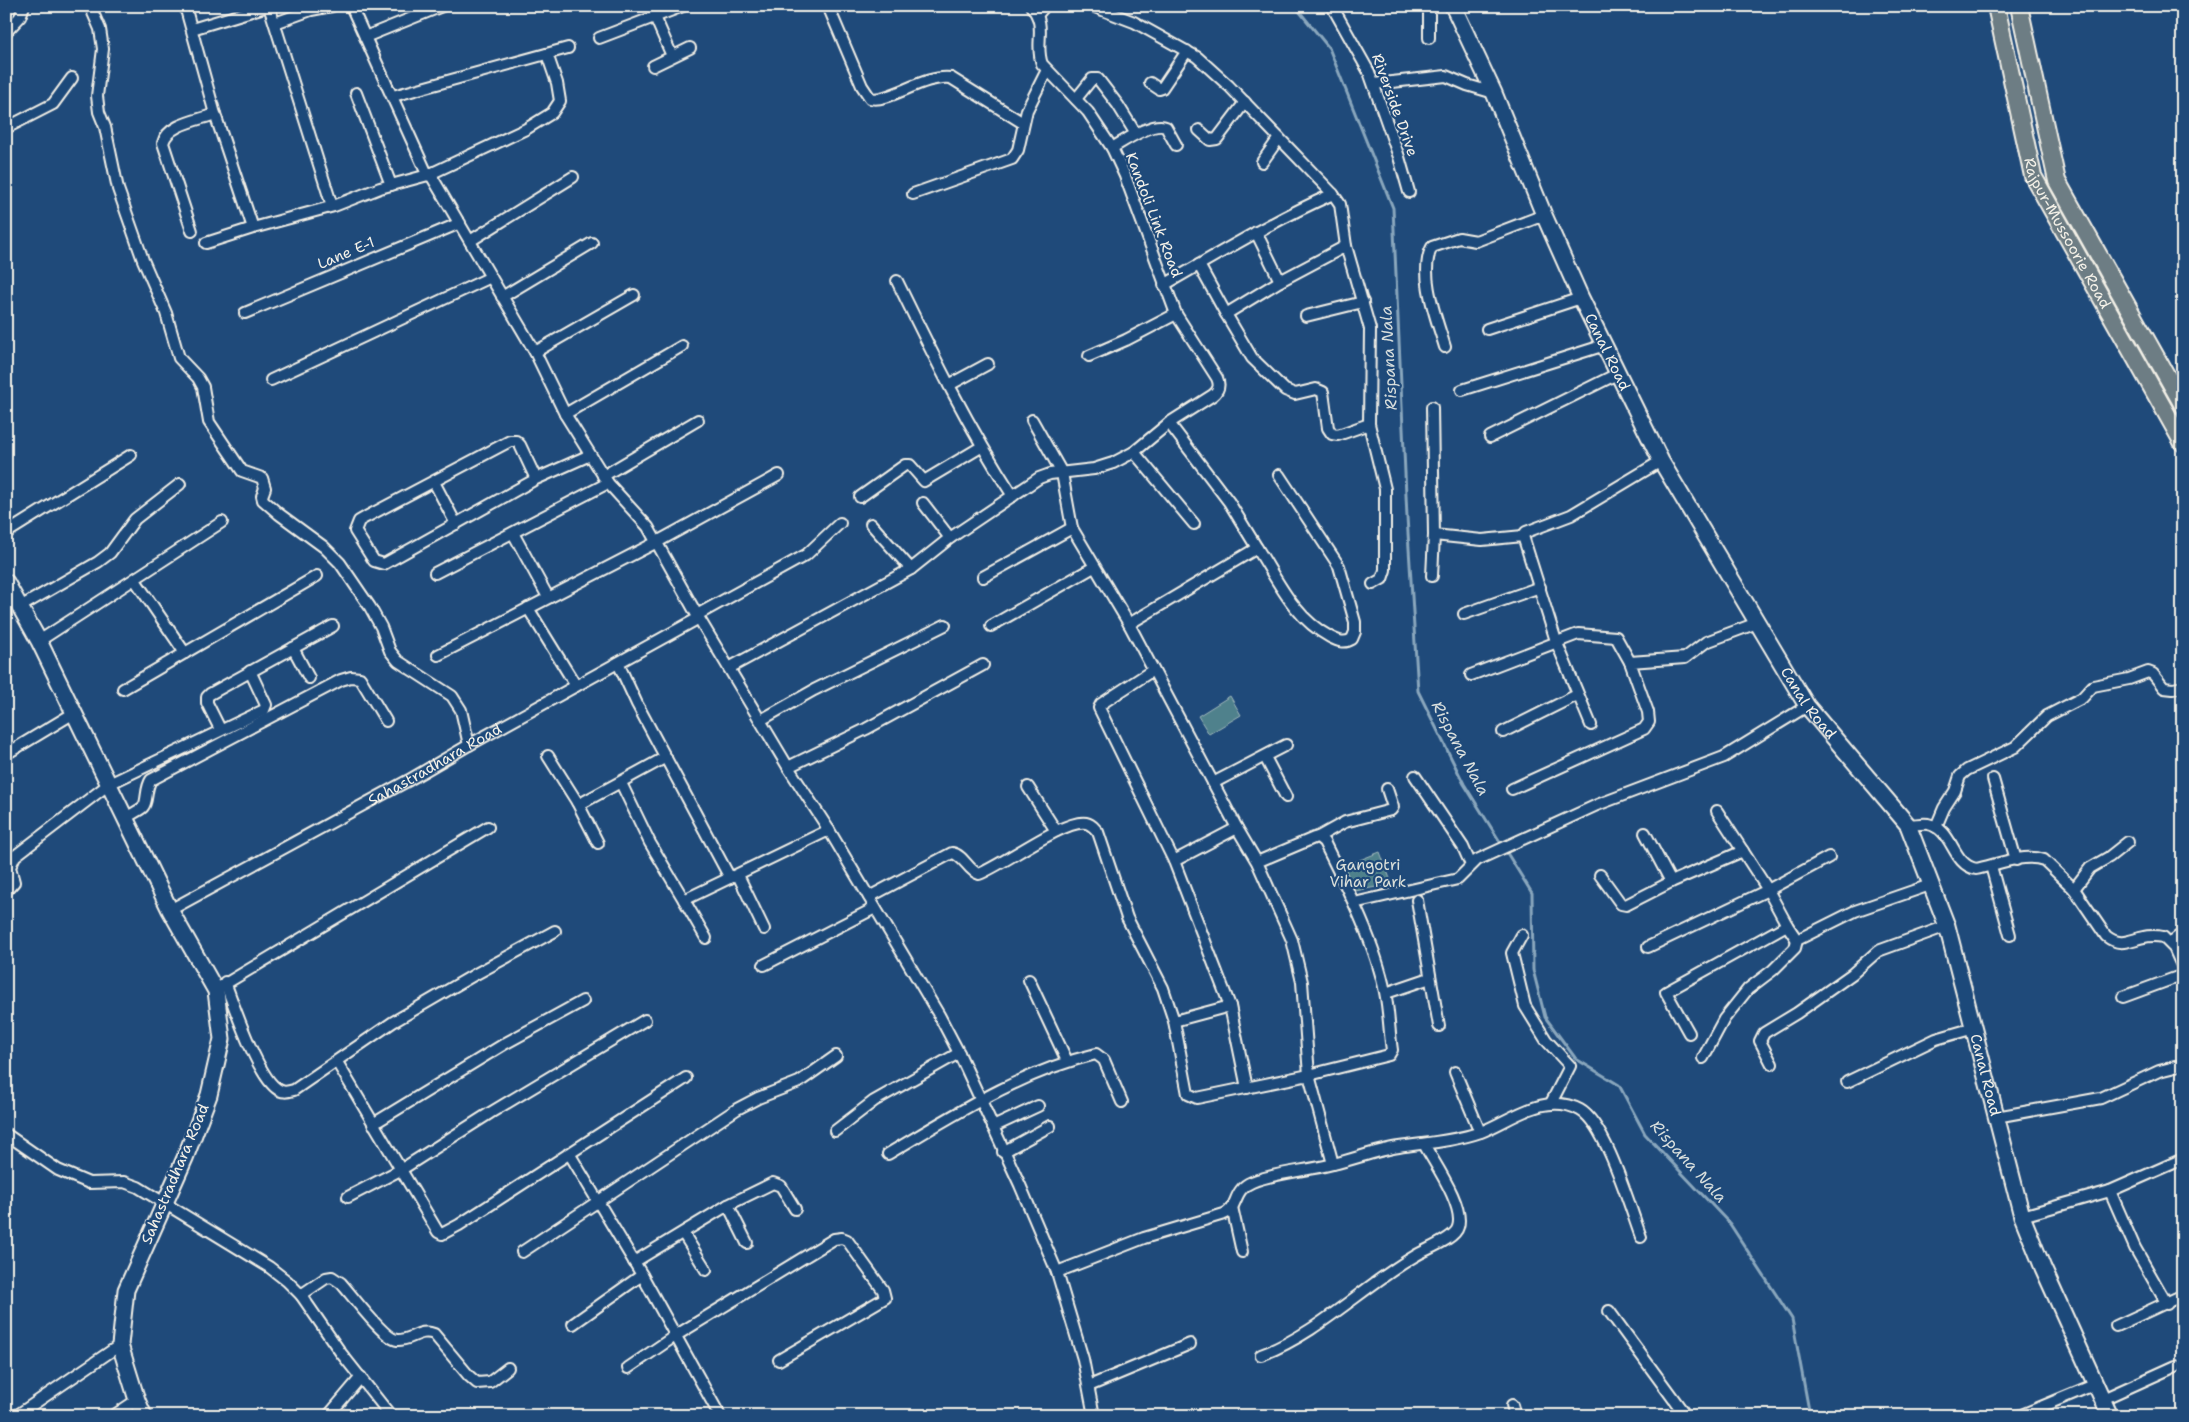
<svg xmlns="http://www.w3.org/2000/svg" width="2189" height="1422" font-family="'Shantell Sans',sans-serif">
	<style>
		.green { fill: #50818c; stroke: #a2b9ba }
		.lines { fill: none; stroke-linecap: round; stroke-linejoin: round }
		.stream { stroke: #8aa7bd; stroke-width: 3 }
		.street-casing { stroke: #f4f1e8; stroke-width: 14 }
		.secondary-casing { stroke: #f4f1e8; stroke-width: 19 }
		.primary-casing { stroke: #f4f1e8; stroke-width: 20 }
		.street { stroke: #1f4a7a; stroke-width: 10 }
		.secondary { stroke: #1f4a7a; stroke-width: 15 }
		.primary { stroke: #6d7d84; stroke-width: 16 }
		.labels { text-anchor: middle; stroke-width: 4.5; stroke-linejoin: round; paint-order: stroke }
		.street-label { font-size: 15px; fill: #f4f1e8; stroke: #1f4a7a }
		.park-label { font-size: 15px; fill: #dbe0da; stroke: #1f4a7a }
		.water-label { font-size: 16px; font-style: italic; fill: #d9dfdd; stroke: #1f4a7a }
	</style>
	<rect width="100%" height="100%" fill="#1f4a7a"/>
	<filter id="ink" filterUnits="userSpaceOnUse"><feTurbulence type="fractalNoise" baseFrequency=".02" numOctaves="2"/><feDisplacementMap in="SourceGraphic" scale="10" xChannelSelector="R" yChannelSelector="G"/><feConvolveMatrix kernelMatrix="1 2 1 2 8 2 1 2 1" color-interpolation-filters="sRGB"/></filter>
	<g filter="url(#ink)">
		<path class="green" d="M1230,696L1241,715L1209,734L1198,716Z
			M1380,852L1392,884L1350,892L1339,868Z"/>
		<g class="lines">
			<path class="stream" d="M1295,6L1329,48L1393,208L1407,517L1418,691L1464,784L1532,893L1533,970L1545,1017L1576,1059L1619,1085L1645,1134L1730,1224L1792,1319L1810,1416"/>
			<defs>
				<g id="street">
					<path d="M90,6L100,29L103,49L97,96L99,112L105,127L118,189L143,260L166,313L179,358L198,378L203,387L209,422L242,471L262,478L265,488L262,496L263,500L279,514L324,547L340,563L370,607L381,627L390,651L398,661L452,696L461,710L469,745"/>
					<path d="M185,6L215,114L253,228"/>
					<path d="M269,6L332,206"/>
					<path d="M351,6L427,174"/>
					<path d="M828,6L862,86L870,98C887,104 924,74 951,78L1023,123"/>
					<path d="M1092,6L1134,22L1197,57L1229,86L1333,194L1340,204L1346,246L1370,329L1369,424L1385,489V570L1382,579L1373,584"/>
					<path d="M1332,6L1369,72L1399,157L1409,192"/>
					<path d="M1429,6V38"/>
					<path d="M1038,14L1045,6"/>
					<path d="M655,17L672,56"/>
					<path d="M275,23L311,10L332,6"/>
					<path d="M192,29L268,6"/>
					<path d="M6,32L20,17L24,6"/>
					<path d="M365,37L442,6"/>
					<path d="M599,38L683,6"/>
					<path d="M653,66L690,48"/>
					<path d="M1150,83L1159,89L1162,88L1187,51"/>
					<path d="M1374,84L1446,76L1467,85L1494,93"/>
					<path d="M356,93L391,185"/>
					<path d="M393,96L568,48"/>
					<path d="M1076,99L1092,79H1098L1118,105L1136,134"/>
					<path d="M6,128L53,104L72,78"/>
					<path d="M1199,130L1210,140L1217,139L1245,102"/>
					<path d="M1112,148C1124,141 1153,121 1166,127L1176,145"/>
					<path d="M1262,162L1279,138"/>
					<path d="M428,175L432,177L535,352L565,414L608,483L648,527L697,615L788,767L829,830L939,1015L959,1053L1020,1185L1057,1272L1083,1359L1094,1416"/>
					<path d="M913,194L1012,159L1018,150L1027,110L1047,70"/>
					<path d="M192,231L163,143C167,124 200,120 215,114"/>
					<path d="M1256,232L1280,281"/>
					<path d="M470,241L573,177"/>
					<path d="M206,243L253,228L334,206L380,188L428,175L526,129L552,113L560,101L557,83L547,54"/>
					<path d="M1199,265L1226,314L1280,281L1346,246"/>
					<path d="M897,281C933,355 968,427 1013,496"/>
					<path d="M1164,285C1220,253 1274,220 1333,194"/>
					<path d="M502,297L592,243"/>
					<path d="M245,313L460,223"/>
					<path d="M1226,314L1252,358L1285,390L1295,394L1316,389L1323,392L1328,428L1332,434L1338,435L1369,424"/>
					<path d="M1306,316L1363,302"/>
					<path d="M1487,329L1581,298"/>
					<path d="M1445,347C1437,320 1418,273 1432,247L1459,238L1476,241L1544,215"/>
					<path d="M535,352L634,295"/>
					<path d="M1089,356L1126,340L1176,314"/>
					<path d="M271,380L491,277"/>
					<path d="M949,385L988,364"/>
					<path d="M1462,390L1605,345"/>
					<path d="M1432,407L1434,535L1432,576"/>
					<path d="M565,414L682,346"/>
					<path d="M1032,420L1062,473L1072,528L1129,624L1237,828L1257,862L1292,940L1302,982L1309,1075L1389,1055L1392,1050C1389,1031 1389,1011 1385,992C1375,942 1347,888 1324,842L1318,837L1314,838L1257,862"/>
					<path d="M1169,423L1229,502L1257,548"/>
					<path d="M1490,437L1619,373"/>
					<path d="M1134,452L1194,524"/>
					<path d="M603,476L698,420"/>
					<path d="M536,479L520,445L516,441H510L366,517L359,521L355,531L374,561L384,564L536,479L590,455"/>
					<path d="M434,482L456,524"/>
					<path d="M860,497L905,465H910L924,481L981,447"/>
					<path d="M923,503L950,538"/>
					<path d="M871,524L911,569"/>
					<path d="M6,533L131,455"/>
					<path d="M513,533L548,597"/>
					<path d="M1434,535L1482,540L1523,536"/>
					<path d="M435,573L608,483"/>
					<path d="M983,577L1072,528"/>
					<path d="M135,580L185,653"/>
					<path d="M20,607L98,562L110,553L135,519L180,484"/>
					<path d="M528,608L576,686"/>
					<path d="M1464,614L1540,587"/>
					<path d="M697,615L806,555L840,523"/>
					<path d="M1129,624L1257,548C1278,581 1294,618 1330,637C1338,641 1344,644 1352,639L1355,632V622L1339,566L1279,475"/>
					<path d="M991,626L1094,567"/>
					<path d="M39,641L222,522"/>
					<path d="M293,648L309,678"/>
					<path d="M438,655L657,542L779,475"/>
					<path d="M618,663L637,704L730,878"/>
					<path d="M729,668L911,569L950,538L1039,478L1050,474L1094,469L1113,463L1134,452L1169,423L1213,395C1219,390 1220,385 1217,378L1176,314L1125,176L1112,148L1088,112L1042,64C1034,43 1048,26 1031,6"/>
					<path d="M1153,670L1101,704L1099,708L1174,861L1237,828"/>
					<path d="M1471,675L1578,634L1616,637L1630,662"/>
					<path d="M123,689L317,576"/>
					<path d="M761,720L814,690L945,625"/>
					<path d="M1591,725L1556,641L1523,536L1526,532L1571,515L1661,461"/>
					<path d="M220,729L207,703V697L210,694L333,626"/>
					<path d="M1503,732L1577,695"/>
					<path d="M6,754L74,713"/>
					<path d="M548,756L577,802L580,804L666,757"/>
					<path d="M1265,757L1286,797"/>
					<path d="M788,767L866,729L983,665"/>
					<path d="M1415,776L1463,847L1471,865"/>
					<path d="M1993,779L2016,860"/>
					<path d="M621,783L650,843L684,900L829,830"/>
					<path d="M1213,783L1286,745"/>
					<path d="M1028,787L1056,831"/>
					<path d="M1512,789L1644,729L1649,722L1648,712L1630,662L1685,658L1706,642L1757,623"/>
					<path d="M577,802L598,843"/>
					<path d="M1717,811L1768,890L1787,925"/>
					<path d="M126,818C131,814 139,811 143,807C148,802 145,789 151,780L341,680L351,677L360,678L386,721"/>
					<path d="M1908,825C1915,825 1922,823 1928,824C1954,829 1951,864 1976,869C1996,865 2023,853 2044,860L2074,889L2106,936C2126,952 2137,931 2163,937L2174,948L2183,968"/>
					<path d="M1936,827L1944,808L1955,791L1960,776L1967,770L2015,747L2047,716L2082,698L2093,686L2129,679L2148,672L2153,674L2164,688L2173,689L2183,687"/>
					<path d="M1645,833L1671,882"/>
					<path d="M1318,837L1345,822L1391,810L1393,807L1387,789"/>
					<path d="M1174,861L1230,1006L1247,1088"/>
					<path d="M1991,866L2010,935"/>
					<path d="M738,875L764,929"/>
					<path d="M1600,875L1621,904L1626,905L1671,882L1743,851"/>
					<path d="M2074,889L2090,868L2109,857L2128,842"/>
					<path d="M6,891L14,882L10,867L15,856L109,784L264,710L266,705L250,671"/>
					<path d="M869,897L952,853C964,855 968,871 979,874C1003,865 1064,819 1086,823C1092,824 1094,828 1098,832L1127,918L1163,988L1174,1021L1188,1094L1197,1098L1309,1075L1333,1164"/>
					<path d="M684,900L706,938"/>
					<path d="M1417,900L1439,1026"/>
					<path d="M1354,903L1458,879L1477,860L1597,805L1724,757L1807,706"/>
					<path id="s1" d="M170,910L409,780L469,745L699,618"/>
					<path d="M1522,935L1512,953L1525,1006L1546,1040L1570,1066L1551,1103"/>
					<path d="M2171,942L2183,933"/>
					<path d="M1648,947L1768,890L1829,857"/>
					<path d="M764,965L875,908"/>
					<path d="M1029,980L1067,1061"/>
					<path d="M225,982C234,1006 257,1074 276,1088C282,1093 287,1092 294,1090L393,1022L474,975L555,931"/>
					<path d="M220,987L488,827"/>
					<path d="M1386,993L1430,978"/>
					<path d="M2123,997L2183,975"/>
					<path d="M1174,1021L1230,1006"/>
					<path d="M1689,1033L1666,992L1787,925L1797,940"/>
					<path d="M1703,1058L1724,1019L1748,989L1773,970L1795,948L1797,940L1855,911L1933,884"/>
					<path d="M337,1062L438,1232L442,1234L459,1225L686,1078"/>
					<path d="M1772,1064L1760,1041L1764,1033L1797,1013L1852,974L1878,951L1947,926"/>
					<path d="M1455,1072L1480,1132"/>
					<path d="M1847,1082L1936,1039L1974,1028"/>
					<path d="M1996,1117L2101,1098L2159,1071L2183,1065"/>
					<path d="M373,1124L506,1043L583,1001"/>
					<path d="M993,1127L1038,1106"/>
					<path d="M835,1131L874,1101L959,1053"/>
					<path d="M6,1134L58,1170L89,1183L124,1182L138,1187L269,1267L287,1281L301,1295L341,1353L391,1416"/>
					<path d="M1003,1152L1050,1126"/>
					<path d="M569,1153L642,1275L720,1416"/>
					<path d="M888,1154C954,1115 1020,1072 1096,1054L1104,1060L1122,1102"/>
					<path d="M2110,1191L2135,1248L2167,1304"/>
					<path d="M348,1197L402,1169L490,1113L645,1020"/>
					<path d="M728,1205L747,1243"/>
					<path d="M1232,1207L1242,1252"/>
					<path d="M2022,1216L2110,1191L2183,1159"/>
					<path d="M683,1233L706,1270"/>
					<path d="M522,1252L737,1109L758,1098L799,1082L836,1056"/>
					<path d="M634,1262L728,1205L773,1183L781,1186L795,1209"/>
					<path d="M1057,1272L1144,1238L1224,1214C1239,1208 1232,1190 1252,1182C1277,1172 1307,1171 1333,1164C1355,1159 1377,1150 1399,1147C1426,1143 1455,1141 1481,1132C1512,1120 1545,1091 1580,1110C1606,1124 1630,1208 1641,1237"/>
					<path d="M301,1295L326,1278L332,1277L341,1283C351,1294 384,1339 397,1340C411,1341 420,1328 434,1334L469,1376L477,1383L490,1382L508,1368"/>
					<path d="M1609,1311L1686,1416"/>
					<path d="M573,1324L642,1275"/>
					<path d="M2116,1326L2183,1295"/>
					<path d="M1261,1355C1319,1333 1362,1287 1415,1256C1426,1249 1455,1239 1458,1227C1465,1206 1434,1163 1424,1144"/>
					<path d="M628,1368L675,1336L834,1239L842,1238L847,1240L883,1290L885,1298L779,1360"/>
					<path d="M1089,1386L1190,1344"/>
					<path d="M2103,1399L2176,1366"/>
					<path d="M1512,1405L1515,1416"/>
					<path d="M16,1416L120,1345"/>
					<path d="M113,1416L137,1400"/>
					<path d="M328,1416L361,1377"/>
					<path d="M2019,1416L2096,1384"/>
				</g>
				<g id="secondary">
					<path id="s2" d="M1453,6L1494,93L1544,215L1581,298L1661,461L1807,706L1908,825L1947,926L2022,1216L2043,1268L2110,1416"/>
					<path d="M6,582L39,641L170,910L216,991L222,1039L209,1095L185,1158L126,1290L120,1345L137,1400L144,1416"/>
				</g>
				<g id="primary">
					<path id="s3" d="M1996,6L2033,176L2183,443"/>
					<path d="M2019,6L2057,181L2183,405"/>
				</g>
			</defs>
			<use href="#street" class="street-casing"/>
			<use href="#secondary" class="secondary-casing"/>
			<use href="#primary" class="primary-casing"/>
			<use href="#street" class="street"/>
			<use href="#secondary" class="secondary"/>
			<use href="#primary" class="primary"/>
		</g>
	</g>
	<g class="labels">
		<g class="street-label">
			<text transform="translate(1395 105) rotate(70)" y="5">Riverside Drive</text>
			<text transform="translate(1154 215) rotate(69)" y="5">Kandoli Link Road</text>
			<text dy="5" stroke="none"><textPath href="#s3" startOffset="240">Rajpur-Mussoorie Road</textPath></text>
			<text transform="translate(346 253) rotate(-23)" y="5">Lane E-1</text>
			<text dy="5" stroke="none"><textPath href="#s2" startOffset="379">Canal Road</textPath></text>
			<text dy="5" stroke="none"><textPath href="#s2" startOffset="784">Canal Road</textPath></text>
			<text dy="5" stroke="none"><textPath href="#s1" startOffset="302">Sahastradhara Road</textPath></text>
			<text dy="5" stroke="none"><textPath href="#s2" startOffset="1204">Canal Road</textPath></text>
			<text transform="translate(175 1174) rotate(-67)" y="5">Sahastradhara Road</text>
		</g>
		<g class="park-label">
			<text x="1368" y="870">Gangotri<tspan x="1368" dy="17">Vihar Park</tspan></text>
		</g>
		<g class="water-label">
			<text transform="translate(1388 358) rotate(-93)" y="6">Rispana Nala</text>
			<text transform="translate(1461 748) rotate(62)" y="6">Rispana Nala</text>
			<text transform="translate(1689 1161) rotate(48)" y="6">Rispana Nala</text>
		</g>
	</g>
	<rect width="2189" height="1422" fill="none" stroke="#1f4a7a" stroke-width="25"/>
	<rect x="12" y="12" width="2164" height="1397" fill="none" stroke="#f4f1e8" stroke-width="2" filter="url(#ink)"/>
</svg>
